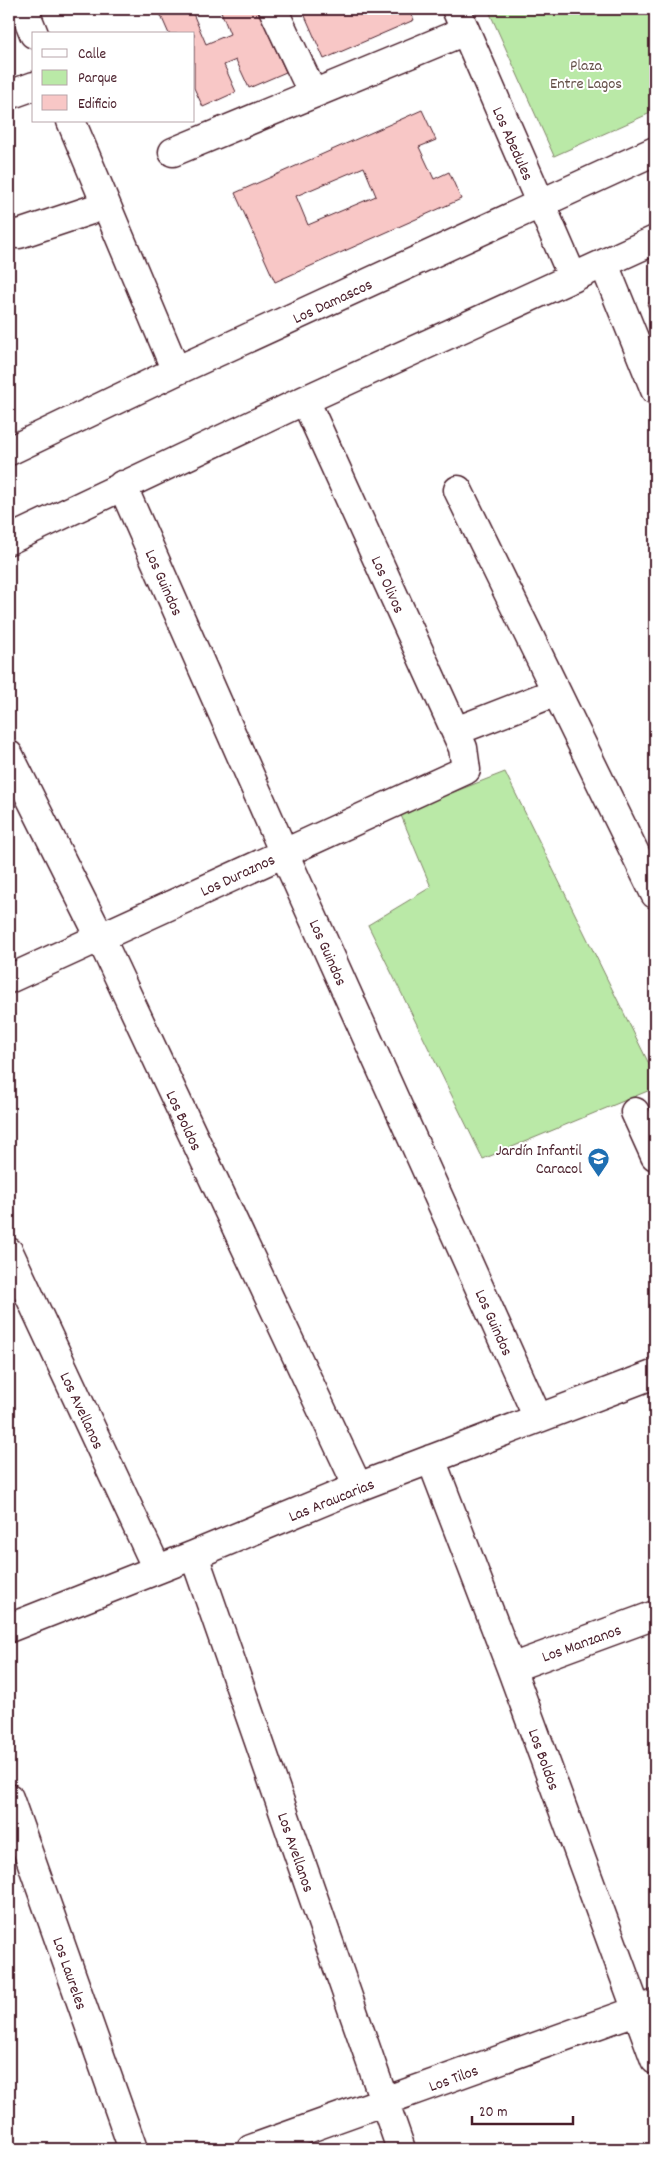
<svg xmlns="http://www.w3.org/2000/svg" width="664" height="2158" font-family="Dekko,sans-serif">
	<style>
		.green { fill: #bae9a7; stroke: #828469 }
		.building { fill: #f8c7c6; stroke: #4a1f2b; fill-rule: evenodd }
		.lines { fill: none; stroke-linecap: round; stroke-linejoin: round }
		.minor-casing { stroke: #4a1f2b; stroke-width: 31 }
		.minor { stroke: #fff; stroke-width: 28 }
		.labels { text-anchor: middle; stroke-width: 4; stroke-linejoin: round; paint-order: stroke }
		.park-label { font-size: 16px; fill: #66524a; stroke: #fff }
		.street-label { font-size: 16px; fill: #4a1f2b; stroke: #fff }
		.poi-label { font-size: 16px; fill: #4a1f2b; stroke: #fff; text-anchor: end }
	</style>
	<rect width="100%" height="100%" fill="#fff"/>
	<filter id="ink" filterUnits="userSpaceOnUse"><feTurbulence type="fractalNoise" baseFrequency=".02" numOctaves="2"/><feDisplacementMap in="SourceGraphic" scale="10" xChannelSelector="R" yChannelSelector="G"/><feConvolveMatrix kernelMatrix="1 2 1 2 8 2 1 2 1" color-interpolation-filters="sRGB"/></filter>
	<g filter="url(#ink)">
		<path class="green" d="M488,9H655V111L554,156Z
			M505,772L655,1076V1088L483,1159L368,925L431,887L400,813Z"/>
		<path class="building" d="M158,9H191L206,44L230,34L220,9H257L286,72L249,88L236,60L224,65L236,92L203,107L194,88V34H169Z
			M302,9H409L414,20L324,59Z
			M422,110L436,140L419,147L434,179L449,172L461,199L275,282L235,193ZM364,167L376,196L308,225L296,196Z
			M655,300V321L647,304Z"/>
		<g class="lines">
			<defs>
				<path id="minor" d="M24,9L34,34
					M273,9L313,94
					M456,9L573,278
					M9,95L34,86
					M71,121L176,371
					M173,152L465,31
					M9,233L19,234L106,205
					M604,264L655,390
					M9,451L176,371L655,151
					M122,485L284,853L538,1418
					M458,490L655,894
					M9,540L305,400L655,240
					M456,731L556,692
					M9,755L100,937L358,1487
					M9,979L466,770L463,748L305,400
					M635,1112L655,1156
					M9,1252L157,1569
					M431,1459L511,1668L655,2060
					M194,1555L401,2149
					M9,1628L194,1555L358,1487L655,1374
					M511,1668L655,1615
					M9,1798L133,2149
					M251,2149L655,2004"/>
			</defs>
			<use href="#minor" class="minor-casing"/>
			<use href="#minor" class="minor"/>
		</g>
	</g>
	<defs>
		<symbol id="school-pin" viewBox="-11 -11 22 30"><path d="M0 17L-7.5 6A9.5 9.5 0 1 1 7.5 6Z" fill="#1f6fb2" stroke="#fff"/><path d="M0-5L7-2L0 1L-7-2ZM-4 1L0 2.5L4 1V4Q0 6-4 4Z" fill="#fff"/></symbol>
	</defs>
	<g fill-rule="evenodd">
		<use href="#school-pin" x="586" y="1146" width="25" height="34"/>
	</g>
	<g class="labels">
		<g class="park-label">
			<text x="586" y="70">Plaza<tspan x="586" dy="18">Entre Lagos</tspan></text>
		</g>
		<g class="street-label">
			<text transform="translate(514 143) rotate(66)" y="6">Los Abedules</text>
			<text transform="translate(332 300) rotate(-25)" y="6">Los Damascos</text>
			<text transform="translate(165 582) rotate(66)" y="6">Los Guindos</text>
			<text transform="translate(389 584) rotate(66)" y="6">Los Olivos</text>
			<text transform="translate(237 874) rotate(-25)" y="6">Los Duraznos</text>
			<text transform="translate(329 952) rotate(66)" y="6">Los Guindos</text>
			<text transform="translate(185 1120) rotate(65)" y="6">Los Boldos</text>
			<text transform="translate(495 1322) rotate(66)" y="6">Los Guindos</text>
			<text transform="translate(83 1410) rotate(65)" y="6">Los Avellanos</text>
			<text transform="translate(331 1499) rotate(-22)" y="6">Las Araucarias</text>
			<text transform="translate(581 1642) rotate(-20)" y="6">Los Manzanos</text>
			<text transform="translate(545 1759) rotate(70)" y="6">Los Boldos</text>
			<text transform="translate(297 1852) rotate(71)" y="6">Los Avellanos</text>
			<text transform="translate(71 1973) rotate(71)" y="6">Los Laureles</text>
			<text transform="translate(453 2077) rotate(-20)" y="6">Los Tilos</text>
		</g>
		<g class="poi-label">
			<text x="582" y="1155">Jardín Infantil<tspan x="582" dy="18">Caracol</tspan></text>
		</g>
	</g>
	<rect width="664" height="2158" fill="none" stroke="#fff" stroke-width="30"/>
	<rect x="15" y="15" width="634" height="2128" fill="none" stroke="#4a1f2b" stroke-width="2" filter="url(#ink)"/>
	<rect x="32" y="32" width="162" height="90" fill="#ffffff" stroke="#b7a5aa"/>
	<rect x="42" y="49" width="25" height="8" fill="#ffffff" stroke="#b7a5aa"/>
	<text x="78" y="58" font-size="15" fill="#4a1f2b">Calle</text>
	<rect x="42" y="70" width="25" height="15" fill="#bae9a7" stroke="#b7a5aa"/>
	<text x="78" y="82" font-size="15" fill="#4a1f2b">Parque</text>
	<rect x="42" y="95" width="25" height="15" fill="#f8c7c6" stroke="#b7a5aa"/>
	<text x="78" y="108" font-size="15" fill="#4a1f2b">Edificio</text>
	<path d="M472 2116v8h101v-8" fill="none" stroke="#4a1f2b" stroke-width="2.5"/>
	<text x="479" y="2116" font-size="15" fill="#4a1f2b" stroke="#ffffff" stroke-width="4" paint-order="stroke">20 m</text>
</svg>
